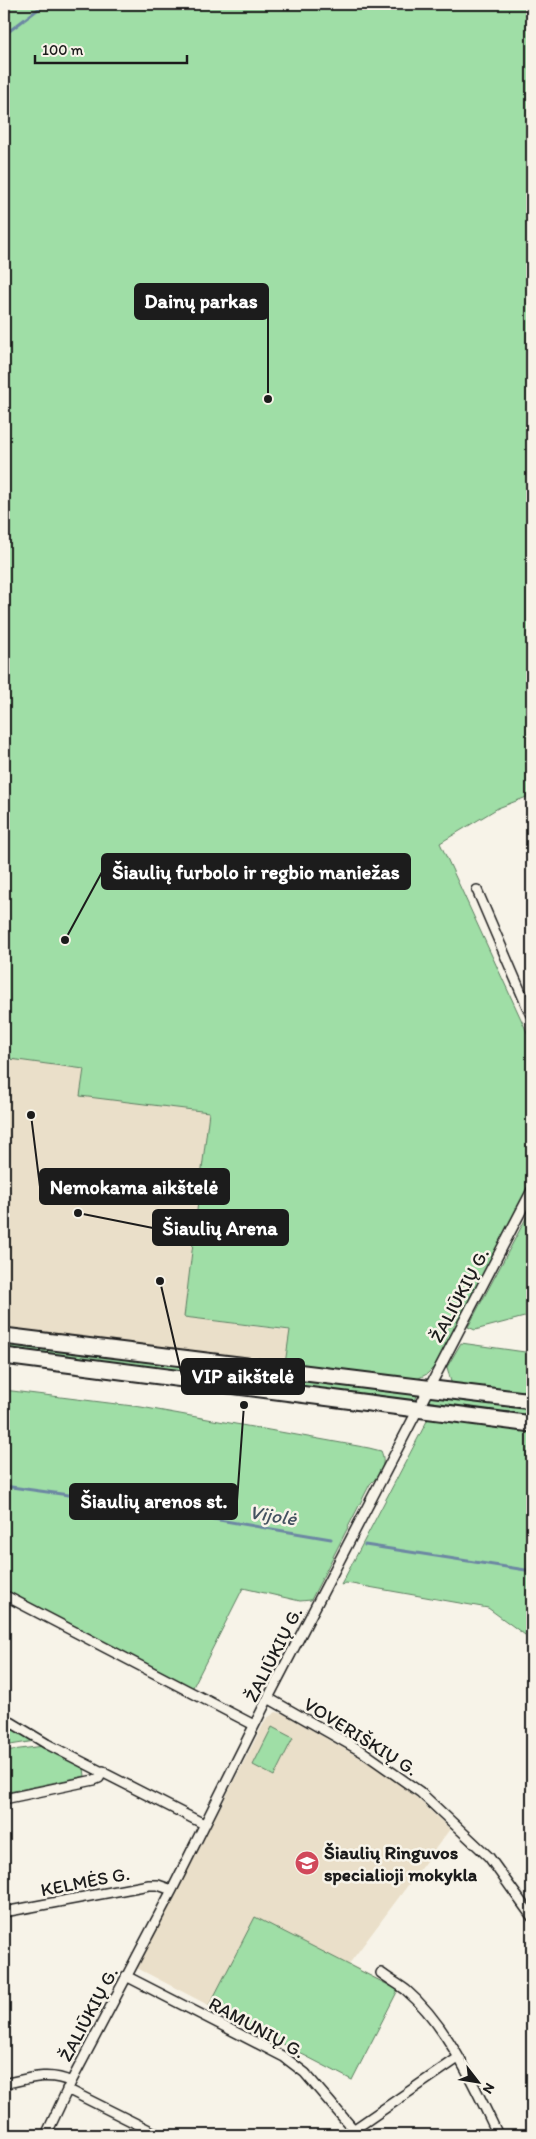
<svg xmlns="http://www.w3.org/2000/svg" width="536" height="2139" font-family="Itim,sans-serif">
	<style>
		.built { fill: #eadfc9 }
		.green { fill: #9fdea6; stroke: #5e7d61 }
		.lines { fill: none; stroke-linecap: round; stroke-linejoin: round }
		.stream { stroke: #6c87a3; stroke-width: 3 }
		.minor-casing { stroke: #1c1c1c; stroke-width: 12 }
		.primary-casing { stroke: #1c1c1c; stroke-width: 19 }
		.minor { stroke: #f7f3e8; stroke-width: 9 }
		.primary { stroke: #f7f3e8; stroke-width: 15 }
		.labels { text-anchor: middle; stroke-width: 5; stroke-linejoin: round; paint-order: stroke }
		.street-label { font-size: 19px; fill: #1c1c1c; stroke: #f7f3e8 }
		.poi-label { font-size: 19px; font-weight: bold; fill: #1c1c1c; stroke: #f7f3e8; text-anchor: start }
		.water-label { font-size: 20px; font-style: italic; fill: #445260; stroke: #f7f3e8 }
		.leader { fill: none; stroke: #1c1c1c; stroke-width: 2 }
		.callout-dot { fill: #1c1c1c; stroke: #f7f3e8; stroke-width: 2 }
		.callout { fill: #1c1c1c; stroke: #1c1c1c; stroke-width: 2 }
		.callout-label { font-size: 20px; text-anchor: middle; font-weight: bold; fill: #fff }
	</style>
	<rect width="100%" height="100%" fill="#f7f3e8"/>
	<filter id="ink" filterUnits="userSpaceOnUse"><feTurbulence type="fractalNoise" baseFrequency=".02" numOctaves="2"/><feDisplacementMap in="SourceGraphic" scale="10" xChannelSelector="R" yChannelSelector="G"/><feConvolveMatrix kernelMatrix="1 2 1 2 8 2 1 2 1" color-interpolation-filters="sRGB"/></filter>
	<g filter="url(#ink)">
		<path class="built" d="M10,1059L84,1069L81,1096L209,1112L184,1317L290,1331L285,1364L4,1330V1085H6Z
			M276,1712L284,1714L376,1767L415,1796L450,1829L349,1964L398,1990L352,2080L137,1968L266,1719Z"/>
		<path class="green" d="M4,4H532V795L498,808L440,843L532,1043V1181L434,1367L427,1374L417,1379L285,1364L290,1330L184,1317L209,1112L80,1096L84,1069L10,1059L6,1085H4Z
			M532,1207V1315L475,1330L468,1327Z
			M4,1342L413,1393L417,1395L415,1401L413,1402L4,1351Z
			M461,1343L532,1353V1394L458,1385L451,1382L447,1367Z
			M4,1390L141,1407L369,1448L381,1451C387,1464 380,1475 370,1484L311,1600L300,1601L243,1588L191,1691L4,1595Z
			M432,1396L532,1408V1418L434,1406L429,1403V1399Z
			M428,1419L532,1431V1640L488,1608L346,1583L341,1585Z
			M4,1724L34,1740L35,1741L4,1746Z
			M272,1727L293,1738L274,1776L253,1765Z
			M44,1746L84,1768L85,1776L4,1793V1751Z
			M255,1917L398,1990L352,2080L209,2006Z"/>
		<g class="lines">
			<path class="stream" d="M4,35L45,4
				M4,1486L83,1497L331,1539
				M365,1545L532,1571"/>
			<defs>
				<path id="minor" d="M477,890L532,1018
					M4,1595L254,1725
					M268,1698L363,1752L420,1792L489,1857L532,1917
					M4,1718L47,1744L204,1824
					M4,1799L94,1780L99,1778L103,1771
					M4,1912L149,1885H158L172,1890
					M381,1973C389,1979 398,1984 406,1990C448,2026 475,2087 498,2135
					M126,1976L284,2057L305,2073L353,2129
					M4,2084C27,2079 49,2071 71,2082
					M67,2089L159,2135
					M46,2135L71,2082L172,1890L268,1698L532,1190
					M346,2135L458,2058"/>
				<path id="primary" d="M4,1336L532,1401
					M4,1356L532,1424"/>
			</defs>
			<use href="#minor" class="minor-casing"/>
			<use href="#primary" class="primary-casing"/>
			<use href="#minor" class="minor"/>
			<use href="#primary" class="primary"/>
		</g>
	</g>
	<defs>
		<symbol id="school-disc" viewBox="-11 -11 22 22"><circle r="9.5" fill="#d1495b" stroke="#f7f3e8"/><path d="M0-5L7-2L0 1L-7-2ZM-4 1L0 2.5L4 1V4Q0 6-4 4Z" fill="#fff"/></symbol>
	</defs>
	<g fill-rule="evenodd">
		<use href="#school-disc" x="293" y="1849" width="28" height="28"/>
	</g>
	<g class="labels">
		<g class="street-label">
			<text transform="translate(459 1295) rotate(-62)" y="7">ŽALIŪKIŲ G.</text>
			<text transform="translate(273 1654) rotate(-63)" y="7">ŽALIŪKIŲ G.</text>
			<text transform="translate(361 1736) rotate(32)" y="7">VOVERIŠKIŲ G.</text>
			<text transform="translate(85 1881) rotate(-11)" y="7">KELMĖS G.</text>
			<text transform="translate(88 2014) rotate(-62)" y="7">ŽALIŪKIŲ G.</text>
			<text transform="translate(257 2027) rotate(29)" y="7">RAMUNIŲ G.</text>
		</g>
		<g class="poi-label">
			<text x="324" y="1859">Šiaulių Ringuvos<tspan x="324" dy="22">specialioji mokykla</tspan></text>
		</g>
		<g class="water-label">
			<text transform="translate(273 1515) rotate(9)" y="7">Vijolė</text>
		</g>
	</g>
	<path class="leader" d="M268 399L268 301M65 940L102 872M31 1115L40 1187M78 1213L153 1228M160 1281L182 1376M244 1405L237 1501"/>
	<g class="callout-dot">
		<circle cx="268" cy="399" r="5"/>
		<circle cx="65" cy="940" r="5"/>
		<circle cx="31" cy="1115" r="5"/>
		<circle cx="78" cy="1213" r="5"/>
		<circle cx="160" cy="1281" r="5"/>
		<circle cx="244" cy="1405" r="5"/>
	</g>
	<g class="callout">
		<rect x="135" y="284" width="133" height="35" rx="5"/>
		<rect x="102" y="854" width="308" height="35" rx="5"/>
		<rect x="40" y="1169" width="189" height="35" rx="5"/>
		<rect x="153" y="1210" width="135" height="35" rx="5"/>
		<rect x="182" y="1359" width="122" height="35" rx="5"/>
		<rect x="70" y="1484" width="167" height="35" rx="5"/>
	</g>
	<g class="callout-label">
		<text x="201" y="308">Dainų parkas</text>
		<text x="256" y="879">Šiaulių furbolo ir regbio maniežas</text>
		<text x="134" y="1194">Nemokama aikštelė</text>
		<text x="220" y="1235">Šiaulių Arena</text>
		<text x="243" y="1383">VIP aikštelė</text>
		<text x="154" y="1508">Šiaulių arenos st.</text>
	</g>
	<rect width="536" height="2139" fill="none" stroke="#f7f3e8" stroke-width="20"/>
	<rect x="10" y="10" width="516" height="2119" fill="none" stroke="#1c1c1c" stroke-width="2" filter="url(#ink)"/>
	<g transform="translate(478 2082) rotate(121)" stroke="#f7f3e8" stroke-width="4" paint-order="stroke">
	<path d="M0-4L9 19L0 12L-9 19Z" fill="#1c1c1c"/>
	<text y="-8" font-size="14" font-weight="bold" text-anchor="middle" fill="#1c1c1c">N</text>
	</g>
	<path d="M35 55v8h152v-8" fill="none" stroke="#1c1c1c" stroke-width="2.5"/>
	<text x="42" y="55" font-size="15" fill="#1c1c1c" stroke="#f7f3e8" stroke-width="4" paint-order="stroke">100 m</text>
</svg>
